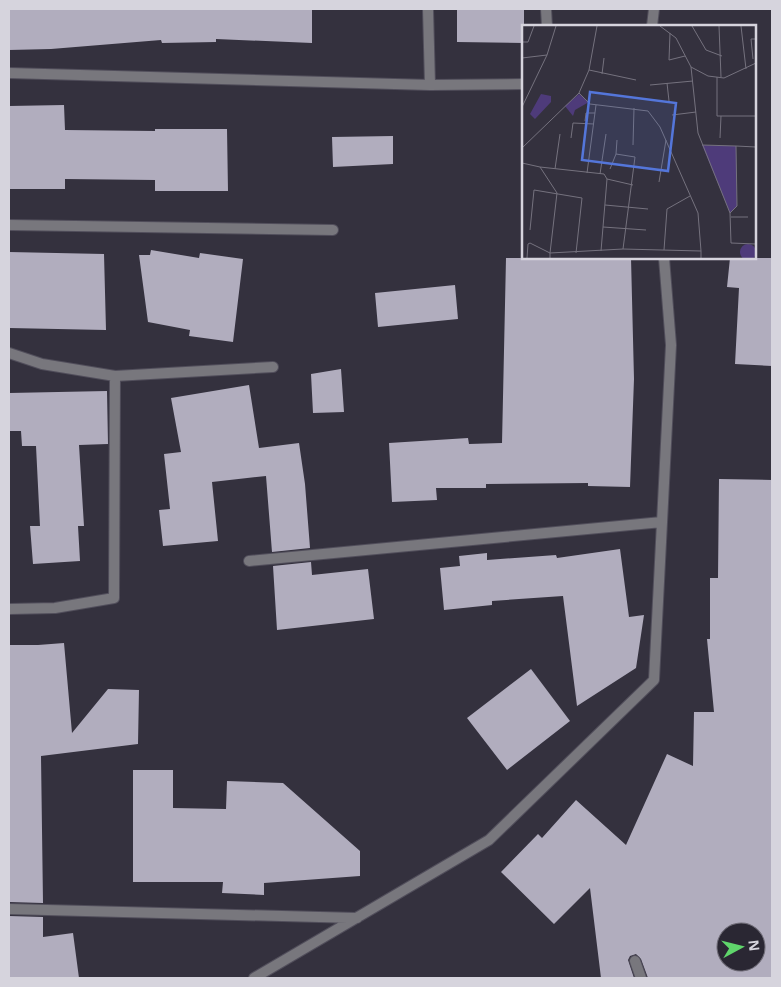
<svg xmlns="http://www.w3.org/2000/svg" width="781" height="987" font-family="'Noto Sans',sans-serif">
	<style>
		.building { fill: #b1adbe; fill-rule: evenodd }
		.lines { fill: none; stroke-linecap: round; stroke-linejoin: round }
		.minor-casing { stroke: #514e5b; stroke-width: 12 }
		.minor { stroke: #78777d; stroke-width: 10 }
		.inset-road { fill: none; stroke: #75727e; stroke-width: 1 }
		.view { fill: #5476da; fill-opacity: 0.15; stroke: #5476da; stroke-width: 2.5 }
		.inset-edge { fill: none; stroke: #d6d4dd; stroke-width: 2.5 }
	</style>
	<rect width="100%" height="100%" fill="#34313e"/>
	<path class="building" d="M9,9H312V43L216,39V42L162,43L161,40L51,49L9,50Z
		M457,9H524V43L457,42Z
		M64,105L65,130L155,131V129H227L228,191H155V180L65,179V189H9V106Z
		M393,136V164L333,167L332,137Z
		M151,250L199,258L200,253L243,259L233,342L189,336L190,330L148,322L139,255H150Z
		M9,252L104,254L106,330L9,328Z
		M506,258H631L634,379L630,487L588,486V483L486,484V488H436L437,500L392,502L389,443L468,438L469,444L502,443Z
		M730,258H772V366L735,364L739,288L727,287Z
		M455,285L458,319L378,327L375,293Z
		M341,369L344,412L313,413L311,374Z
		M249,385L259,448L299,443L305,484L310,548L272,552L266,476L212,482L218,541L163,546L159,510L170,509L164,454L181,452L171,398Z
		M107,391L108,444L79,445L84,526H78L80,561L33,564L30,526H40L36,446H22L21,431H9V393Z
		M719,479L772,480V978H648L641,959L636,954L630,956L628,960L634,978H601L590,888L554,924L501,872L538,834L542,838L576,800L626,845L667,754L693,766L694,712H714L707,639H710V578H718ZM726,932H756V962H726Z
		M620,549L629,617L644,615L636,668L577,706L563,596L492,601V605L444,610L440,568L460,566L459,556L487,553V560L556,555L557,558Z
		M311,562L312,575L368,569L374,619L277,630L273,566Z
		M64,643L72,733L108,689L139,690L138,744L41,756L43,903L9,902V645H38Z
		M531,669L570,721L507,770L467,718Z
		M133,770H173V808L226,809L227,781L283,783L360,851V876L264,883V895L222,893L223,882H133Z
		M9,916L43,917V937L73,933L79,978H9Z"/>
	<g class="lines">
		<defs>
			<path id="minor" d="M428,9L430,85
				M546,9L547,26
				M652,26L654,9
				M9,73L430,85L524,84
				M9,225L333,230
				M9,353L42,364L115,376
				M249,561L662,522
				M9,609L55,608L114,598L115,376L273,367
				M9,909L357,918
				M635,961L641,978
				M254,978L489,840L654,680L671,345L664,258"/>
		</defs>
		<use href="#minor" class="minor-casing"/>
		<use href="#minor" class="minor"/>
	</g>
	<g transform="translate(522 25)">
		<rect width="234" height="234" fill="#34313e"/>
		<path d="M19,69L29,71V77L13,94L8,89ZM57,69L67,77L53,85L51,91L43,81ZM180,120L214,121L215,181L208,188ZM218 227a8 8 0 1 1 16 0a8 8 0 1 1-16 0Z" fill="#4e3b7a"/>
		<path class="inset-road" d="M138,1L154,13L169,42L176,108L208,188L209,218L234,219M170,1L184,25L200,31M197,1L199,52M219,1L224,44M148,8L147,35L163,31M0,17H6L12,1M0,33L25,30M231,34L229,14H234M169,42L186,51L202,53L234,38M67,45L114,55M80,49L82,33M195,52V91H233M145,58L147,76M128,60L171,56M57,68L68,79L126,86L138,102L176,188L179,226M0,82L25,30L34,1M150,90L174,87M63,96L64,88H73M49,113L51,98L72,99M198,113L199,91M95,115L94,129L113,132L101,224L179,226V233M111,120L112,83M180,120L214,121M0,123L57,68L67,45L75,1M0,138L18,142L35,168L28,228L101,224M18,142L82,149L85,154L111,160M33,144L38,109M88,144L94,129M65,148L74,80M78,149L84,109M137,157L144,115M83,180L126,184M208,188L215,181L214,121L234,122M209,192H226M81,202L124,205M8,205L12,165L60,173L54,228M142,225L145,184L168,171M79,226L85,154M5,233L6,219L8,218L28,228V233"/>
		<path class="view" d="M68,67L154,78L146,146L60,135Z"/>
		<rect width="234" height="234" class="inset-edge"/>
	</g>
	<rect width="781" height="987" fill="none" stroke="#d6d4dd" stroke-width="20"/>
	<g transform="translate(741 947) rotate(83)"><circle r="24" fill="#2a2733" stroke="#6f6c77"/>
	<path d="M0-4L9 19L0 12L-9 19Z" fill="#5fd56b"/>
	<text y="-8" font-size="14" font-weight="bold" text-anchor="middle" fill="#d6d4dd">N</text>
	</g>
</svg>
